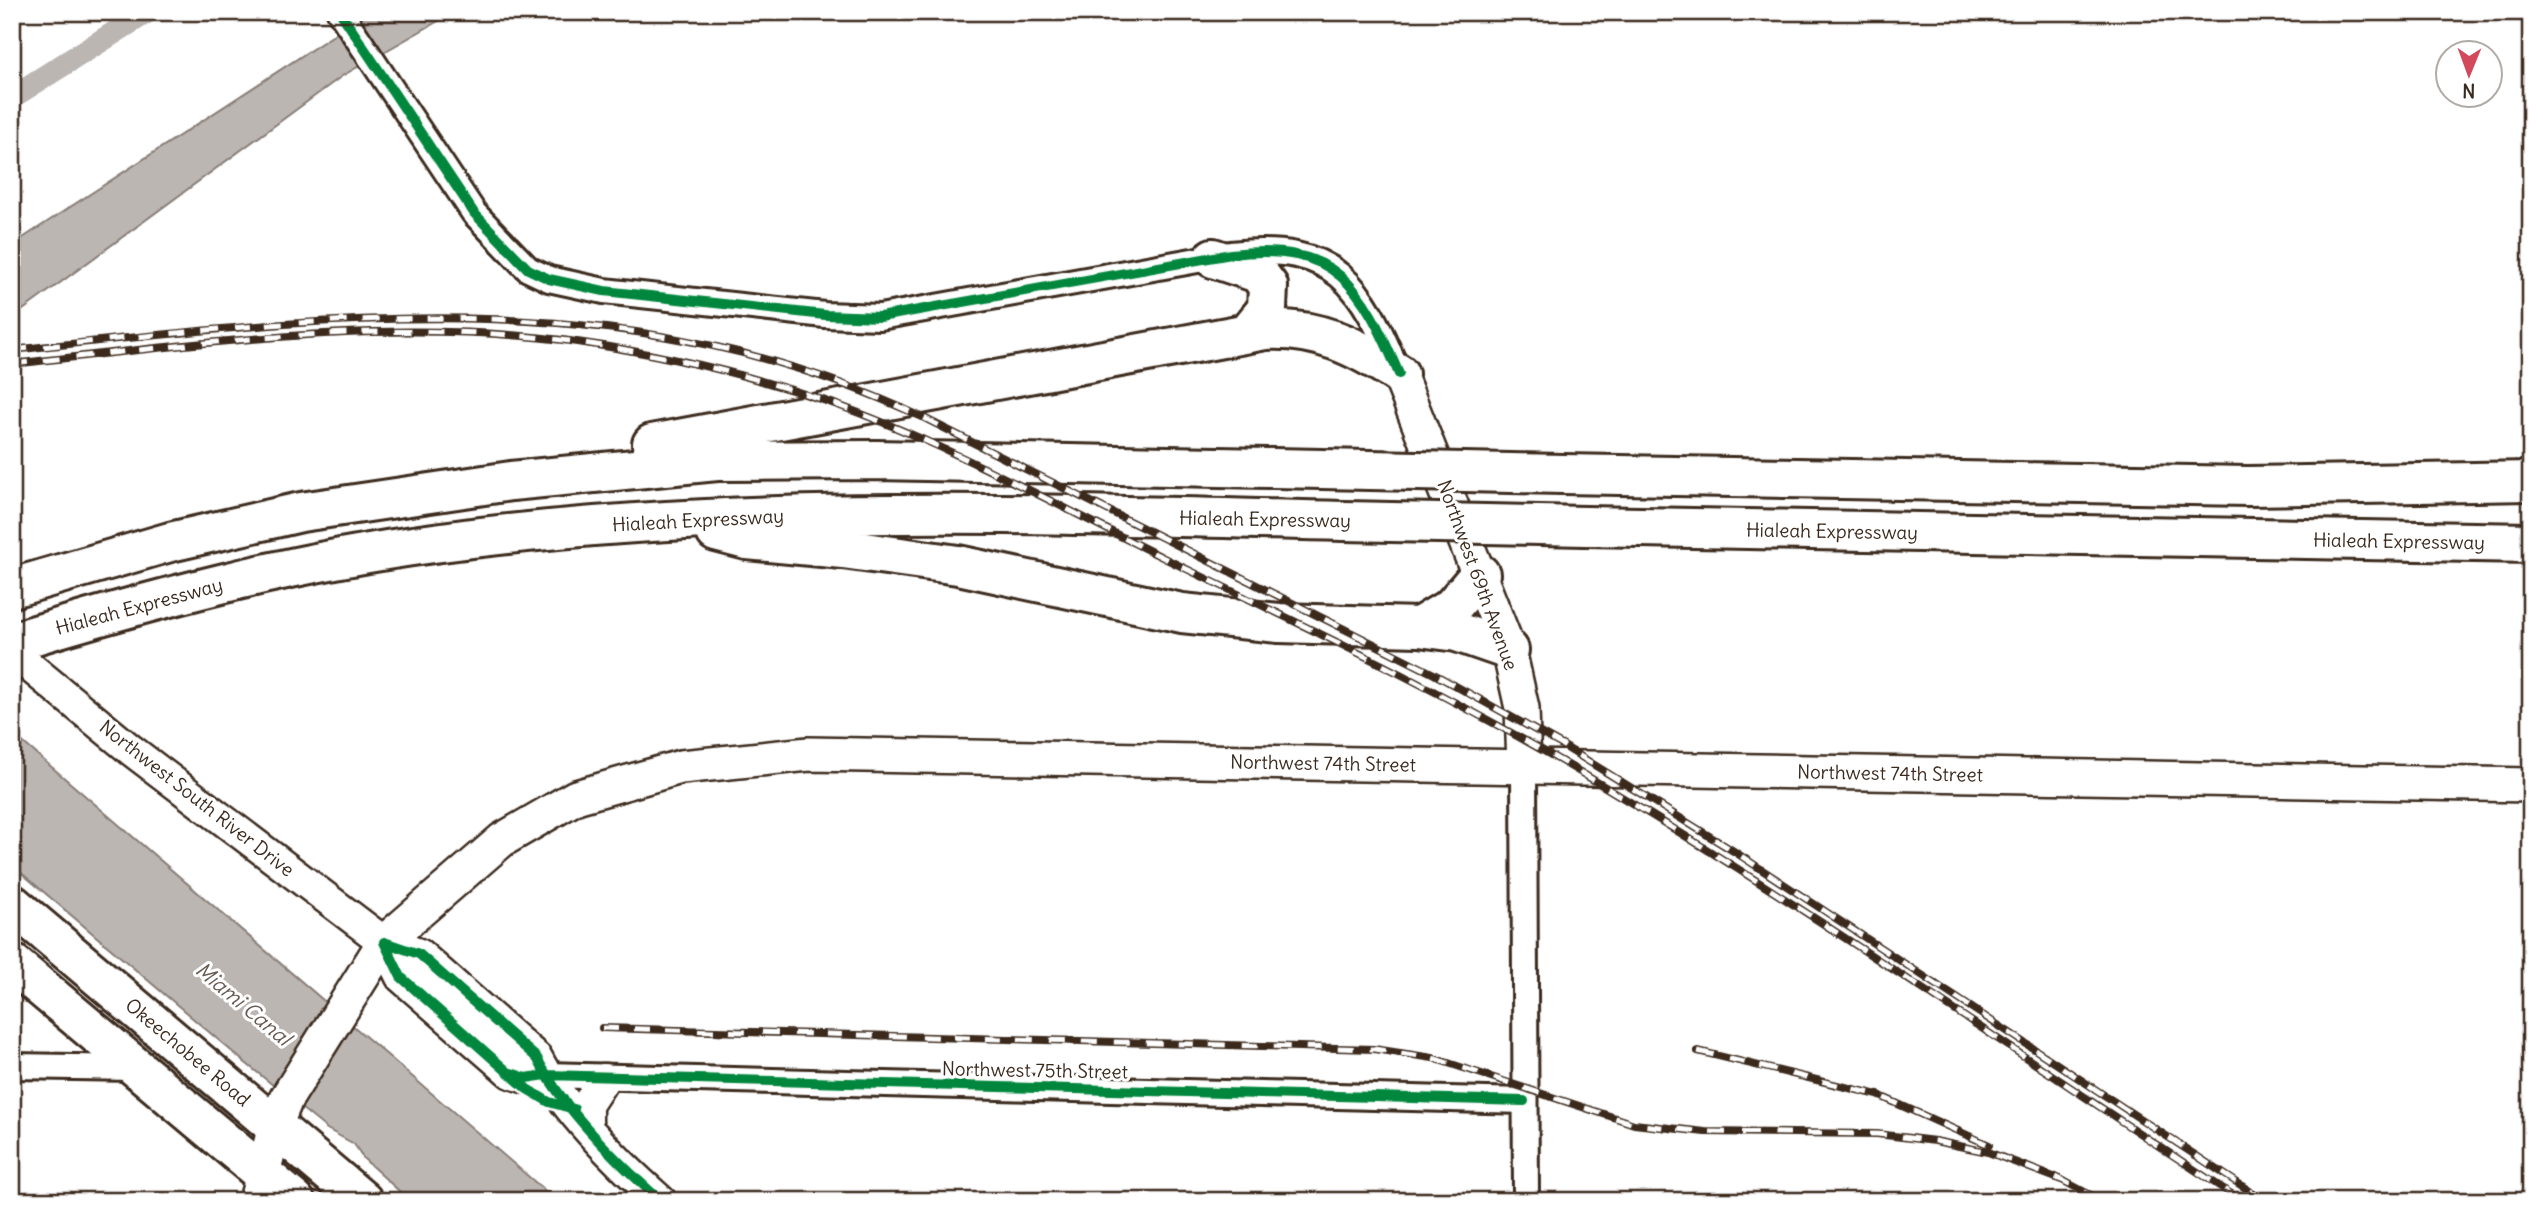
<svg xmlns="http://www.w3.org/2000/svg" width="2543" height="1213" font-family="Delius,sans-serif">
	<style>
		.water { fill: #bcb6b3; stroke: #887e77; stroke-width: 2 }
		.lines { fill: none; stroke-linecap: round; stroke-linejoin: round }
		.canal { stroke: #bcb6b3; stroke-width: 23 }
		.minor-casing { stroke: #3b2a1e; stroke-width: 30 }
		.tertiary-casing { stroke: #3b2a1e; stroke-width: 35 }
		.secondary-casing { stroke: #3b2a1e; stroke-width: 38 }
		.primary-casing { stroke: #3b2a1e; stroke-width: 44 }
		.trunk-casing { stroke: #3b2a1e; stroke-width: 44 }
		.minor { stroke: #fff; stroke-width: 24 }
		.tertiary { stroke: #fff; stroke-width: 30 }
		.secondary { stroke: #fff; stroke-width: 33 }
		.primary { stroke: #fff; stroke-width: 38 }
		.trunk { stroke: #fff; stroke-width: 38 }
		.rail-casing { stroke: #3b2a1e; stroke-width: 8 }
		.rail { stroke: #fff; stroke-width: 5; stroke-dasharray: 16; stroke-linecap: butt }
		.primary-bridge-casing { stroke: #3b2a1e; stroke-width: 44; stroke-linecap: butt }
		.primary-bridge { stroke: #fff; stroke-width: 38 }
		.cycleway-casing { stroke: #fff; stroke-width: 15 }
		.cycleway { stroke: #00873e; stroke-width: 10 }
		.labels { text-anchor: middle; stroke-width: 6; stroke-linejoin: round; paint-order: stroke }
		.street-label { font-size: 19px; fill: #3b2a1e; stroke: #fff }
		.water-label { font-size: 21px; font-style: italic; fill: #685b52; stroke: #fff }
	</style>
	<rect width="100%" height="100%" fill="#fff"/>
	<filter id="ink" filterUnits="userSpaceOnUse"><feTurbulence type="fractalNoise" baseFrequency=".0143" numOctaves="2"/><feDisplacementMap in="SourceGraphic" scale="14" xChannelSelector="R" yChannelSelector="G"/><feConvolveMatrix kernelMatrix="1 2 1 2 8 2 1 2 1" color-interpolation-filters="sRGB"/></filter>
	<g filter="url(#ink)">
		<path class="water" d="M369,12H454L342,76L12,318V245Z
			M12,733L557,1201H410L364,1159L354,1144L327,1129L242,1060L12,865Z"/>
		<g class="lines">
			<path class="canal" d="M12,97L147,12"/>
			<defs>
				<path id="minor" d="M340,12L474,213L528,269L549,279L604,291L825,315L880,317L1231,254C1336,242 1361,284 1398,373
					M1524,767L1526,1201
					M12,1066L135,1068
					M546,1075L1524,1101"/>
				<path id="tertiary" d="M12,652L131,750L384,942L419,954L537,1058C563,1109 618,1163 661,1201
					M384,942L401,977L511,1073L526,1078L546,1075
					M587,1125V1105L604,1079"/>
				<path id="secondary" d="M1399,374L1509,650L1522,708L1524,767
					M256,1201L275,1126L286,1099L384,942L502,840L576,797L681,767L809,754L2531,785"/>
				<path id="primary" d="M1213,258L1258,273L1268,286L1267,309L1248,332
					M652,444L1265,330C1317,327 1356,346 1399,374
					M1563,474L2248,486L2531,481
					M1586,526L2531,543
					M716,532L747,540L843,549L958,565L1182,613L1279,623L1419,627L1457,632L1509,650
					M12,588L170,542L301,512L511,481L717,461L876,460L1370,470
					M1419,627L1452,607L1480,574
					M12,642C150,600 291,562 434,543C751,500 1072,515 1391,522"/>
				<path id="trunk" d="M12,904L363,1201
					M12,963L295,1201"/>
			</defs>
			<use href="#minor" class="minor-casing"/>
			<use href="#tertiary" class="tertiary-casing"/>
			<use href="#secondary" class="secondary-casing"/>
			<use href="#primary" class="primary-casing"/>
			<use href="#trunk" class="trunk-casing"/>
			<use href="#minor" class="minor"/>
			<use href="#tertiary" class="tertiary"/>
			<use href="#secondary" class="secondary"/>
			<use href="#primary" class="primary"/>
			<use href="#trunk" class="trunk"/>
			<defs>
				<path id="rail" d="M12,350C329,317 622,277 922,417L1434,674L1562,745L1735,852L2265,1201
					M12,364C199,344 389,316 577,342C662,354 747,374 829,402C944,442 1054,504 1164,558C1304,626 1446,693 1580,772C1806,906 2022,1057 2242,1201
					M602,1028L1374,1049L1433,1058L1634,1124L1705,1132L1877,1134L1935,1141L1988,1152L2064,1181
					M1698,1051L1878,1095L1989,1145
					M2056,1177L2102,1201"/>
			</defs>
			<use href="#rail" class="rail-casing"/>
			<use href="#rail" class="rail"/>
			<defs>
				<path id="primary-bridge" d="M1370,470L1563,474
					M1391,522L1586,526"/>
			</defs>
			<use href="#primary-bridge" class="primary-bridge-casing"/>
			<use href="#primary-bridge" class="primary-bridge"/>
			<defs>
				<path id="cycleway" d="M340,12L474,213L528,269L549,279L604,291L825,315L880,317L1231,254C1337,242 1361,285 1399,374
					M384,942L419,954L537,1058C563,1109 618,1163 661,1201
					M384,942L401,977L527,1089L549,1102L574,1109
					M511,1073L526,1078L546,1075L1524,1101"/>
			</defs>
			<use href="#cycleway" class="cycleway-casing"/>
			<use href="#cycleway" class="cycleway"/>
		</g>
	</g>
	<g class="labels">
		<g class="street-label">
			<text transform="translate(1265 519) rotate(1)" y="7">Hialeah Expressway</text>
			<text transform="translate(698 520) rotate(-3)" y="7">Hialeah Expressway</text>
			<text transform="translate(1832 531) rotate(1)" y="7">Hialeah Expressway</text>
			<text transform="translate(2399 541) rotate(1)" y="7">Hialeah Expressway</text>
			<text transform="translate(1478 575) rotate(70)" y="7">Northwest 69th Avenue</text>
			<text transform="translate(139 606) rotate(-15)" y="7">Hialeah Expressway</text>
			<text transform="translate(1323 763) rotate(1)" y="7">Northwest 74th Street</text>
			<text transform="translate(1890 773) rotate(1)" y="7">Northwest 74th Street</text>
			<text transform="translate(197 798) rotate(38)" y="7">Northwest South River Drive</text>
			<text transform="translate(188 1052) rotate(40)" y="7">Okeechobee Road</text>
			<text transform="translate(1035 1070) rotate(1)" y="7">Northwest 75th Street</text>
		</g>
		<g class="water-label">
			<text transform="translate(243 1004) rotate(40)" y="7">Miami Canal</text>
		</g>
	</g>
	<rect width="2543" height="1213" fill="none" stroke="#fff" stroke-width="42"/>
	<rect x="21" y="21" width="2501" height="1171" fill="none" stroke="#3b2a1e" stroke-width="2.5" filter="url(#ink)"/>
	<g transform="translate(2469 74) rotate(181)"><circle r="33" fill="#ffffff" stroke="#b1aaa5" stroke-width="2"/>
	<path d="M0-5L12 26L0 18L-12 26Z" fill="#d1495b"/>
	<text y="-10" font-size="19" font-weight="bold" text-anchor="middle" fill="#3b2a1e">N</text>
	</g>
</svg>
